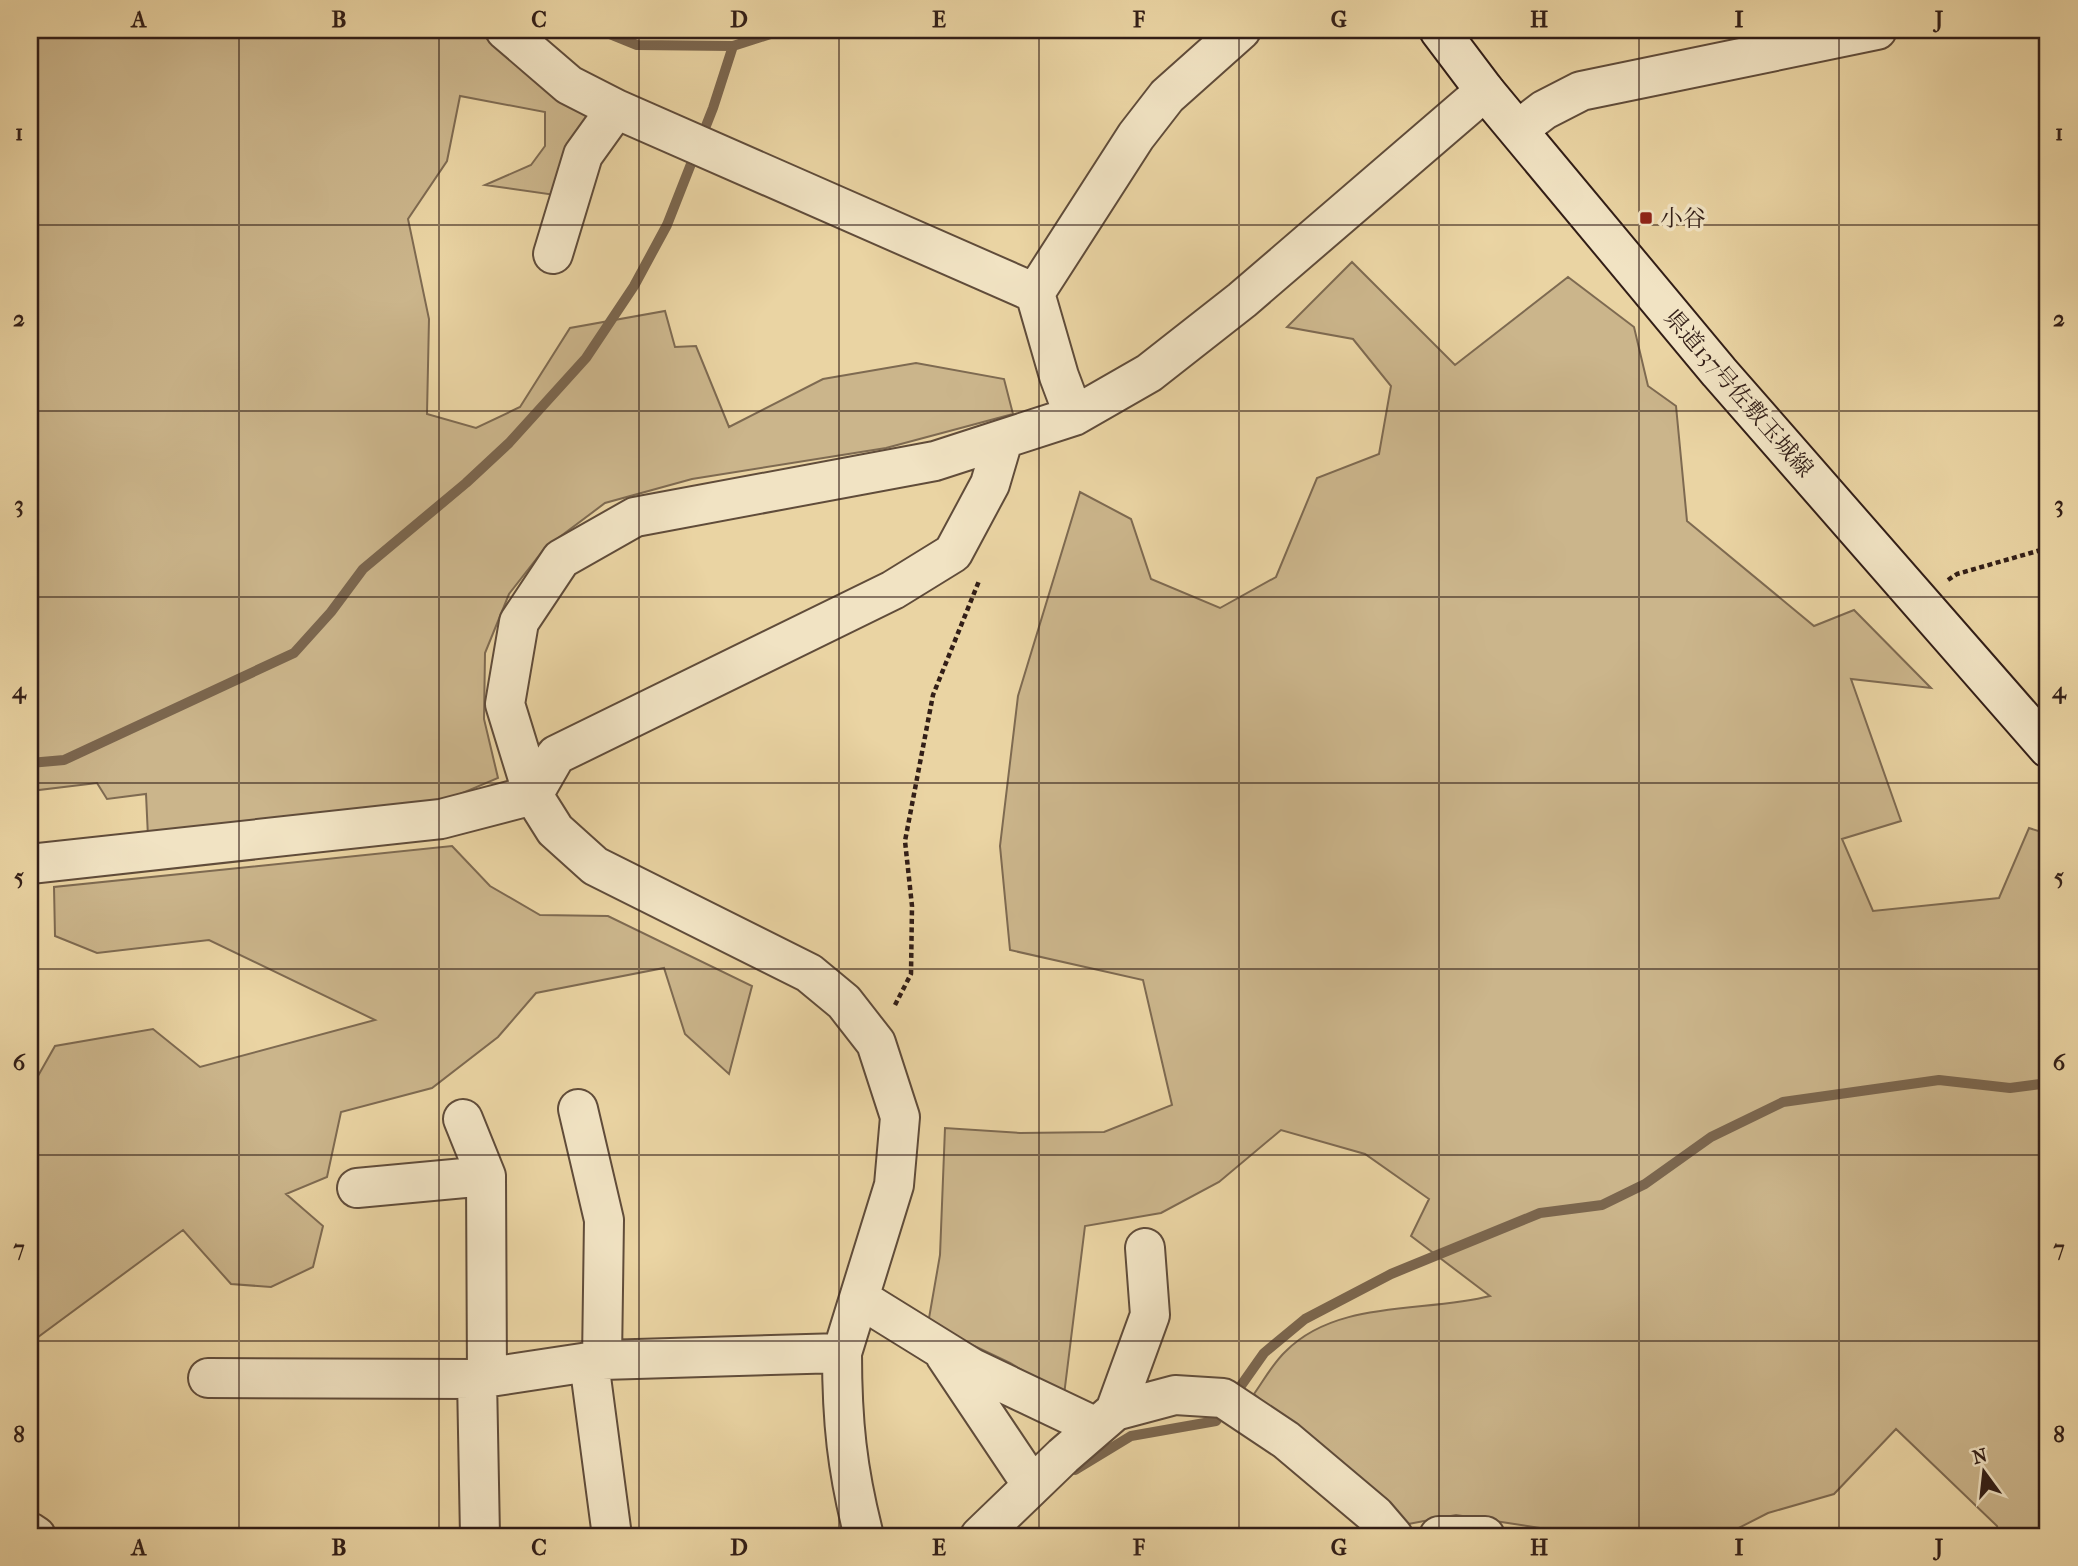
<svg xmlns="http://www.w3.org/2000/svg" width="2078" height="1566" font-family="'IM FELL French Canon','Noto Serif JP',serif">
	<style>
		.green { fill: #cbb58b; stroke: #7e6a51; stroke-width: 2 }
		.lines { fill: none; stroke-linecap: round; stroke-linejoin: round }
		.stream { stroke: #7b664e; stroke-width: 10 }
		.street-casing { stroke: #604c3a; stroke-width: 42 }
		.secondary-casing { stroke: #321e17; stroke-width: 42 }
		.path { stroke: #321e17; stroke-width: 4.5; stroke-dasharray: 5 3.5; stroke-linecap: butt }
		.street { stroke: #f1e3c3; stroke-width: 38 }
		.secondary { stroke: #f1e3c3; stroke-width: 38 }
		.grid { fill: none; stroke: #321e17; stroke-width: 2; stroke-opacity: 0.55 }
		.poi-dot { fill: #8f2418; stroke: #f1e3c3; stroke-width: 2.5 }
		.labels { text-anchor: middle; stroke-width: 7; stroke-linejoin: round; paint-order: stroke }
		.poi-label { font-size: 23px; fill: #321e17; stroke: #f1e3c3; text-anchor: start }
		.street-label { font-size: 23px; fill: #321e17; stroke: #f1e3c3 }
		.neatline { fill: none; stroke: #321e17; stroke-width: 2.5 }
		.grid-label { font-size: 23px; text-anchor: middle; font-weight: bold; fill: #321e17 }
	</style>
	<rect width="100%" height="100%" fill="#ead4a3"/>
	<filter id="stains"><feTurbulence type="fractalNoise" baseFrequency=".00286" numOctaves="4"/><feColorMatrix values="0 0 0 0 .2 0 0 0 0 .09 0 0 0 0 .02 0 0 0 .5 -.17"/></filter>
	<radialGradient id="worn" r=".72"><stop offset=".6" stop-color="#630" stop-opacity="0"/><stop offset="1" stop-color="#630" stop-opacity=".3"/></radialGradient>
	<path class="green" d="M30,30H487L604,110L555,195L485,185L531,165L545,146V112L460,96L447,161L408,219L429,319L427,414L476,428L520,407L570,328L665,311L675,347L696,346L729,427L823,379L916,363L1004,379L1013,414L886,448L692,479L605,503L545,548L509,594L485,653L484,719L498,778L439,803L148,837L146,794L107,799L97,783L30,791Z
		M1352,262L1455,365L1568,277L1634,327L1648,386L1676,406L1687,521L1814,626L1854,610L1931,688L1851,679L1901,821L1842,839L1873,911L1999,898L2029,828L2048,834V1536H1999L1997,1526L1896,1429L1834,1494L1768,1513L1723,1536H1592L1456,1515L1403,1525L1254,1394C1264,1380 1273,1363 1286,1351C1338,1299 1425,1313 1490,1296L1411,1236L1429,1199L1365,1154L1281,1130L1219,1182L1161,1213L1085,1226L1064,1395L1010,1363L928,1324L940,1255L945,1128L1020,1133L1104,1132L1172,1105L1143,980L1010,950L1000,846L1018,696L1080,492L1131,519L1151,579L1220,608L1276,577L1317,478L1379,454L1391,386L1353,339L1287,327Z
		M452,846L490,886L540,915L608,916L752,986L729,1074L685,1034L664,968L536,993L498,1037L432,1088L341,1112L327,1177L286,1194L323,1226L313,1267L271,1287L231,1284L183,1230L30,1343V1090L55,1046L153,1029L200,1067L375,1020L209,940L97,953L55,936L54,887Z"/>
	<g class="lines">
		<path class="stream" d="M600,30L637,45L733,46
			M30,763L64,760L294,653L331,612L363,569L466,483L509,443L586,358L634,286L667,225L713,108L733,46L783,30
			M1075,1470L1131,1436L1216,1421L1264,1353L1305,1319L1391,1274L1540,1213L1602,1205L1645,1184L1711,1137L1783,1102L1939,1080L2010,1088L2048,1083"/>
		<defs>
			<path id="street" d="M505,30L569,85L616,109L1035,293L1059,376L1074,416
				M1519,129L1544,110L1581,91L1877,30
				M553,254L583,155L616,109
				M1035,293L1136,136L1167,96L1241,30
				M30,864L441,819L533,795L556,755L893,590L953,553L990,484L1003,440
				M578,1109L604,1220L602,1360
				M463,1119L486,1176L487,1378
				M357,1188L486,1176
				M859,1298L972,1368L1096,1427
				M842,1353C842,1421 847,1470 864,1536
				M945,1355L1032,1485
				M589,1362L612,1536
				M208,1378L477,1379L602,1360L842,1353L894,1185L900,1117L876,1043L844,1002L809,973L595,866L555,830L533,795L505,704L519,622L561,559L635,517L935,461L1074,416L1149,373L1242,300L1485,91
				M477,1379L480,1536
				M1115,1411L1150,1315L1145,1248
				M30,1532L36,1536
				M980,1536L1063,1456L1115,1411L1175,1395L1223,1398L1286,1440L1375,1515L1393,1536
				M1439,1536H1485"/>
			<path id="secondary" d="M1439,30L1485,91L1719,372L2048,748"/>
		</defs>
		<use href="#street" class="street-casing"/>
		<use href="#secondary" class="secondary-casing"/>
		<path class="path" d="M1948,580L1957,574L2048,548
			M895,1005L911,974L912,906L905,841L933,695L979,581"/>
		<use href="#street" class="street"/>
		<use href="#secondary" class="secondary"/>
	</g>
	<path class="grid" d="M239,30V1536M439,30V1536M639,30V1536M839,30V1536M1039,30V1536M1239,30V1536M1439,30V1536M1639,30V1536M1839,30V1536M30,225H2048M30,411H2048M30,597H2048M30,783H2048M30,969H2048M30,1155H2048M30,1341H2048"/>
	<rect class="poi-dot" x="1639" y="211" width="14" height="14" rx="3.5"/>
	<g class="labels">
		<g class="poi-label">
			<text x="1660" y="226">小谷</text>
		</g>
		<g class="street-label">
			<text transform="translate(1739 393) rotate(49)" y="8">県道137号佐敷玉城線</text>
		</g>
	</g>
	<rect width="2078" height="1566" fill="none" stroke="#ead4a3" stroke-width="77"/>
	<g transform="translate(1984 1472) rotate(345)" stroke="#f1e3c3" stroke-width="5" paint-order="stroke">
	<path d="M0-5L12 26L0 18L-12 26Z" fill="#321e17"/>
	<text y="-10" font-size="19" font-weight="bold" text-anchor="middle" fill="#321e17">N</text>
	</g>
	<rect x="38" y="38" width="2001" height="1490" class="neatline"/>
	<g class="grid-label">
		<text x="139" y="27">A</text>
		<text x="339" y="27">B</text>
		<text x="539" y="27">C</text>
		<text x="739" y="27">D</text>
		<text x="939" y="27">E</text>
		<text x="1139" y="27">F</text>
		<text x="1339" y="27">G</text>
		<text x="1539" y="27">H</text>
		<text x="1739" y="27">I</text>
		<text x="1939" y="27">J</text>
		<text x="19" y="140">1</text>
		<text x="2059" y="140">1</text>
		<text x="19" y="326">2</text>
		<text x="2059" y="326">2</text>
		<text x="19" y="512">3</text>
		<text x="2059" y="512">3</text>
		<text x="19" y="698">4</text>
		<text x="2059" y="698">4</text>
		<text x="19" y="884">5</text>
		<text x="2059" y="884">5</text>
		<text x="19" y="1070">6</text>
		<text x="2059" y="1070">6</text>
		<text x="19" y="1256">7</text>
		<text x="2059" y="1256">7</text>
		<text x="19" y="1442">8</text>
		<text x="2059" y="1442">8</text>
		<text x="139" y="1555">A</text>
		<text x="339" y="1555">B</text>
		<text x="539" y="1555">C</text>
		<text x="739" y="1555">D</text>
		<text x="939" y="1555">E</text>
		<text x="1139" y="1555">F</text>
		<text x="1339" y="1555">G</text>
		<text x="1539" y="1555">H</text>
		<text x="1739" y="1555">I</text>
		<text x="1939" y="1555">J</text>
	</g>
	<rect width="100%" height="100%" filter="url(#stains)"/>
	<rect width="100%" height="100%" fill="url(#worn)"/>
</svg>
